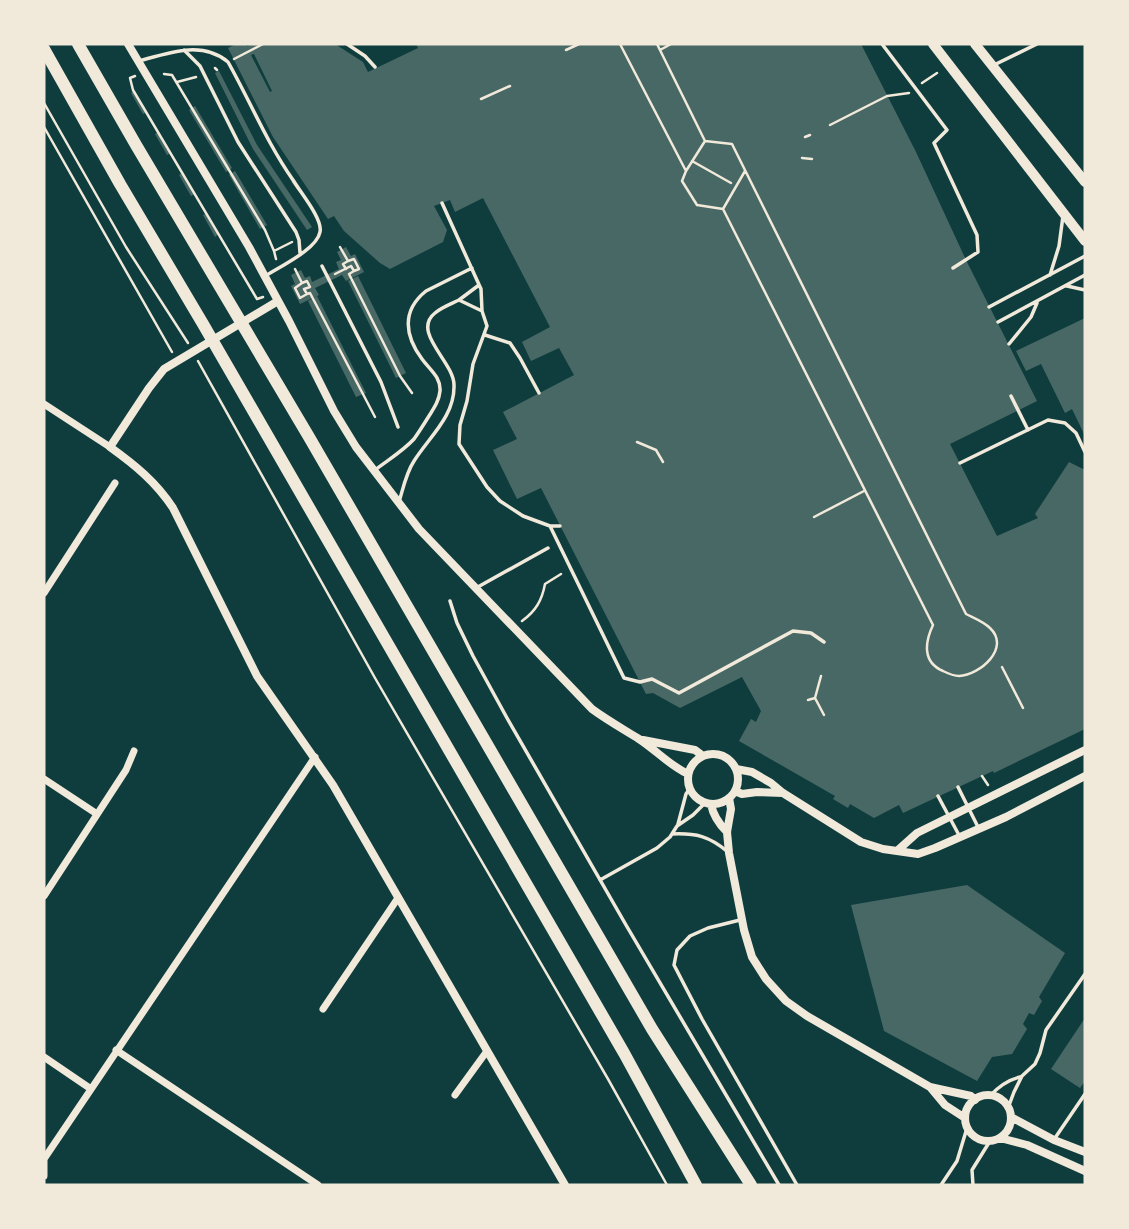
<svg xmlns="http://www.w3.org/2000/svg" width="1129" height="1229" font-family="'Archivo Narrow',sans-serif">
	<style>
		.building { fill: #486865; fill-rule: evenodd }
		.lines { fill: none; stroke-linecap: round; stroke-linejoin: round }
		.path { stroke: #f1e9da; stroke-width: 2.5 }
		.service { stroke: #f1e9da; stroke-width: 3.5 }
		.minor { stroke: #f1e9da; stroke-width: 7 }
		.tertiary { stroke: #f1e9da; stroke-width: 8 }
		.primary { stroke: #f1e9da; stroke-width: 10 }
		.motorway { stroke: #f1e9da; stroke-width: 12 }
	</style>
	<rect width="100%" height="100%" fill="#0f3d3e"/>
	<path class="building" d="M236,44H246L247,46L252,44H335L363,62L368,72L418,48L416,44H861L916,152L966,260L1037,401L950,444L997,536L1038,518L1035,514L1069,462L1085,470V729L994,773L993,771L903,813L899,805L874,818L850,804L848,808L833,799L835,796L739,741L751,719L756,722L761,711L742,677L680,708L653,693L646,694L541,488L517,499L493,450L517,439L503,412L574,375L559,348L531,361L522,342L550,327L483,198L455,212L450,200L434,206L447,230L443,242L390,269L380,263L344,231L334,216L328,219L273,137L228,48ZM254,54L272,91L270,92L251,55Z
		M219,71L257,145L312,227L307,230L253,149L215,73Z
		M134,91L147,112L143,114L131,93Z
		M195,106L232,168L226,172L189,110Z
		M158,132L171,153L167,155L155,134Z
		M235,171L267,225L260,229L229,175Z
		M182,173L195,194L191,196L179,175Z
		M207,213L218,234L215,237L203,215Z
		M346,247L351,256L355,254L364,272L346,281L342,275L315,288L319,295L300,304L291,286L295,284L291,275L301,270L305,278L310,276L312,282L339,269L336,262L341,260L337,252Z
		M358,276L406,373L396,378L348,281Z
		M317,296L366,393L356,397L308,301Z
		M1085,318V436L1072,409L1065,413L1041,364L1026,371L1016,351Z
		M967,885L1065,953L1039,997L1042,1001L1034,1015L1029,1013L1023,1024L1027,1029L1012,1054L992,1057L977,1081L884,1031L851,905Z
		M1085,1018V1081L1080,1088L1051,1069Z"/>
	<g class="lines">
		<path class="path" d="M620,44L686,171L705,141L657,44
			M566,50L579,44
			M660,50L671,44
			M234,59L263,44
			M215,68L217,70
			M164,74L172,75L265,230L274,251
			M135,76L130,78L133,90L257,299L263,297
			M177,82L196,77
			M922,83L937,73
			M481,99L510,86
			M44,103L126,247L188,343
			M830,125L887,96L909,93
			M44,127L172,352
			M805,137L810,135
			M802,158L812,159
			M692,161L731,183
			M686,171L682,181L697,205L723,209L933,625C925,642 922,662 943,671C947,673 954,676 959,676C980,675 1011,648 990,628C984,622 974,618 966,614L732,144L705,141
			M723,209L745,171
			M340,247L348,261L343,264L346,269
			M276,259L274,251L292,242
			M348,261L354,259L359,269L354,271
			M351,266L354,271L349,274L400,376L412,393
			M295,269L302,283L307,281L310,287L304,289L307,294L310,293L375,417
			M335,274L351,266
			M302,283L295,288L300,298L307,294
			M198,361L375,678L608,1079L667,1185
			M637,442L656,450L663,462
			M814,517L864,491
			M522,621C536,611 542,600 545,584L561,574
			M1002,667L1023,708
			M815,698L824,715
			M808,700L815,698L821,676
			M982,776L988,785"/>
		<path class="service" d="M347,44L365,56L375,67
			M882,44L947,130L934,143L977,235L978,252L953,268
			M184,50L200,66L238,142L296,232L299,240L300,253
			M139,61C168,53 202,40 228,62C250,101 267,143 293,180C300,192 323,219 320,232C317,249 281,266 267,275
			M994,65L1037,44
			M442,203L481,289L482,311L487,326L473,364L467,401L460,425L459,444L487,487L500,501L523,516L550,526L624,678L640,682L652,679L679,693L793,631L811,633L824,642
			M322,266L381,382L398,427
			M1050,275L1059,246L1063,216
			M1067,286L1085,290
			M459,300L479,285
			M989,307L1085,256
			M998,322L1085,275
			M485,335L510,343L520,358L539,393
			M1009,344L1031,317L1037,303
			M1011,396L1028,430
			M960,463L1048,420L1065,423L1076,433L1085,452
			M375,470C388,460 403,451 414,439C419,432 424,424 429,416C434,408 439,401 440,391C441,377 430,370 422,359C405,336 401,311 426,291L472,268
			M399,502C403,489 406,473 414,461C429,437 455,416 454,385C454,362 411,332 435,313C442,307 451,304 459,300L482,311
			M550,526H560
			M476,588L548,548
			M450,601L457,623L473,656L507,718L626,925L779,1185
			M958,787L978,827
			M938,796L960,837
			M678,824L686,794L690,788
			M672,834C696,833 709,836 728,852
			M600,880L657,848L670,837L677,826L693,815L705,803
			M740,920L708,928L690,936L677,950L674,965L702,1019L797,1185
			M990,1096C999,1086 1008,1080 1020,1077
			M1008,1108L1014,1092L1022,1076L1035,1064L1040,1053L1046,1030L1085,974
			M1055,1138L1085,1094
			M941,1185L957,1161L967,1128
			M973,1185L972,1170L990,1141"/>
		<path class="minor" d="M44,404L110,447
			M44,593L115,483
			M44,779L97,814
			M44,896L126,770L134,751
			M323,1009L398,898
			M116,1050L318,1185
			M44,1057L91,1089
			M455,1095L487,1051
			M44,1176V1159L315,757"/>
		<path class="tertiary" d="M128,44L249,247L289,321L334,411L356,447L419,529L592,709C607,720 623,729 639,739C656,750 669,765 688,774
			M278,301L164,369L149,388L110,447C135,465 156,482 173,508L257,676L333,785L565,1185
			M643,740L695,750L703,756
			M688 779a25 25 0 1 1 50 0a25 25 0 1 1-50 0Z
			M736,769L752,772L771,783L783,793L861,842L883,849L918,854L935,848L1006,817L1085,776
			M735,791L742,794L757,792L783,793
			M729,798L731,809L727,832L729,853L744,930L752,957L766,979L786,1001L807,1016L930,1087L971,1096L975,1100
			M711,804C713,815 719,824 727,832
			M898,850L917,833L1085,750
			M930,1087L945,1105L965,1118
			M965 1118a23 23 0 1 1 46 0a23 23 0 1 1-46 0Z
			M1011,1117L1054,1140L1085,1152
			M1000,1138L1027,1145L1085,1171"/>
		<path class="primary" d="M933,44L1085,241
			M975,44L1085,182"/>
		<path class="motorway" d="M78,44L136,145L309,437L652,1029L751,1185
			M44,49L120,184L203,324L624,1053L696,1185"/>
	</g>
	<rect width="1129" height="1229" fill="none" stroke="#f1e9da" stroke-width="91"/>
</svg>
